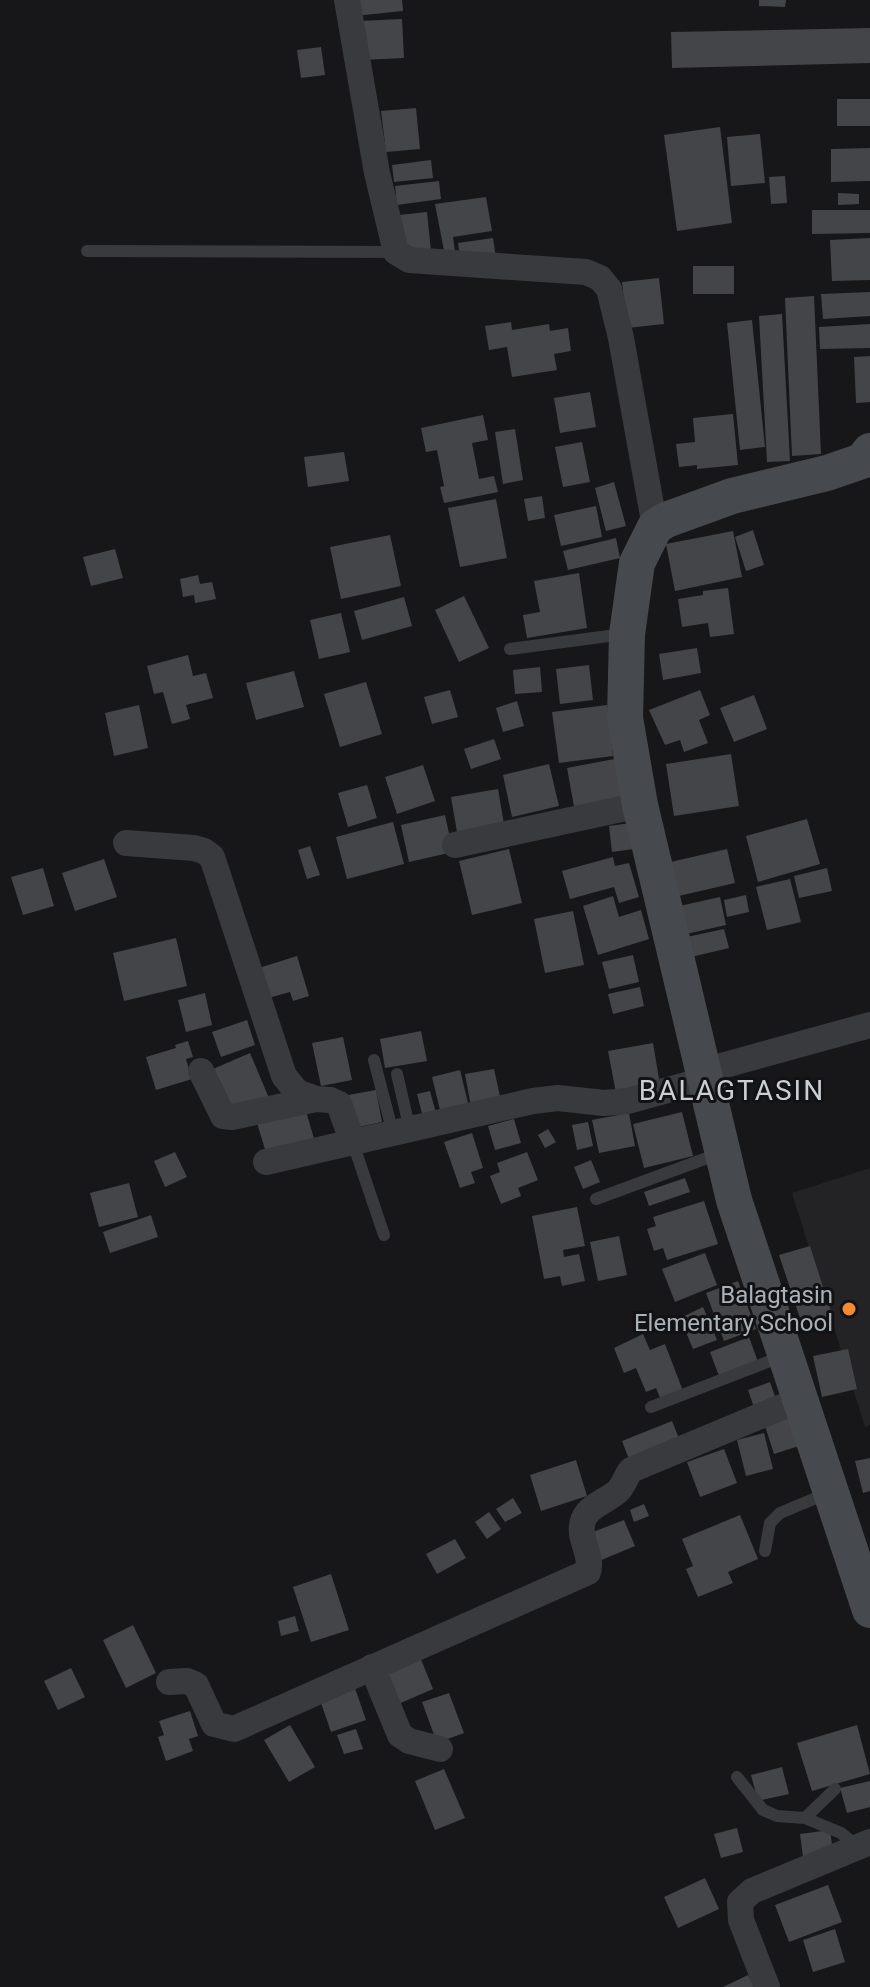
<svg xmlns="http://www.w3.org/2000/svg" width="870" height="1987" font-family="Roboto,sans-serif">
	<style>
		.built { fill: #232326 }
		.building { fill: #434549 }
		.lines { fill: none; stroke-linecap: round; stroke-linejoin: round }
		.lane { stroke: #383a3e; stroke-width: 12 }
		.street { stroke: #383a3e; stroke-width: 26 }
		.secondary { stroke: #464a4e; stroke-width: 36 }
		.poi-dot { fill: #f48933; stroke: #121214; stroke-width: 3 }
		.labels { text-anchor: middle; stroke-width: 6; stroke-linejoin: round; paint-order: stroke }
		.poi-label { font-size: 24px; fill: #a9b1b9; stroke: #121214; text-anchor: end }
		.quarter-label { font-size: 28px; letter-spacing: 2px; fill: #cacfd5; stroke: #121214 }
	</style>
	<rect width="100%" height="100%" fill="#171719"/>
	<path class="built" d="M870,1168V1425L865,1427L792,1193Z"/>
	<path class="building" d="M352,0H402L403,11L354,16Z
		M759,0H786L785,7L759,6Z
		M402,19L404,58L361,60L359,21Z
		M870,28V63L672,68L671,32Z
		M321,47L325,75L301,78L297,50Z
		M837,99H870V126H837Z
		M416,108L420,149L386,152L381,111Z
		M720,127L732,223L677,231L664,135Z
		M760,134L765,183L731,186L727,137Z
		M870,148V181L831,182V149Z
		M431,160L433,178L394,182L392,165Z
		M785,176L787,203L771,204L769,177Z
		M439,181L441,199L397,205L395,186Z
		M838,193L859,194V204L838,205Z
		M486,197L492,231L453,237L456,259L446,261L435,204Z
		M812,210H870V233L812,234Z
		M427,212L431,251L404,254L399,215Z
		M493,238L496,258L461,263L458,243Z
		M870,238V280L832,281L830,240Z
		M693,266H734V294H693Z
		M659,278L664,324L627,328L622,282Z
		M870,292V316L823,319L821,294Z
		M814,296L821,454L792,456L785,298Z
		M782,314L790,461L767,462L759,316Z
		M752,320L765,447L740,450L727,323Z
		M511,322L512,330L549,324L550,331L568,328L571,351L554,354L557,370L512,377L507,347L489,350L485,326Z
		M870,324V348L820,349L819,327Z
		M870,356V402L856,403L854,357Z
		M590,392L596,427L560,433L554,398Z
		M733,414L738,465L697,469V465L679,467L676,444L695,442L693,418Z
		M483,415L488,440L472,443L479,479L494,476L498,492L444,503L440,487L444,486L437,450L426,452L421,428Z
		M515,429L523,480L503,484L495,432Z
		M582,442L590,482L563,487L555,447Z
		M344,452L349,481L308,487L304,457Z
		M614,482L626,526L606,531L595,488Z
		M542,496L545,518L528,521L524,499Z
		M496,499L507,558L460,567L448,508Z
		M596,506L602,537L561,546L554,515Z
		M753,530L764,565L746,571L735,537Z
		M733,531L742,577L675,591L666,544Z
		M390,535L401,586L341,599L330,547Z
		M616,538L620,558L568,570L563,551Z
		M115,549L123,578L91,586L83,557Z
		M579,573L587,628L527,638L523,615L540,612L534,581Z
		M198,575L200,584L212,582L216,599L195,603L194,595L183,597L180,579Z
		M728,588L734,634L710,637L708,623L682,627L678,599L703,595V591Z
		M464,596L489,648L459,662L435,610Z
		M404,597L412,626L362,640L354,611Z
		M341,613L350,652L319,659L310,620Z
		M697,648L701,673L663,680L659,654Z
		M188,655L193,676L206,673L213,698L186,705L190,719L172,724L163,692L154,694L147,666Z
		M589,665L593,700L560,704L556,669Z
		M540,667L542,692L515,694L513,670Z
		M294,671L304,707L256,720L246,683Z
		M366,682L382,734L340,747L324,694Z
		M450,690L458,717L432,724L424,697Z
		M700,690L710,715L699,720L708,743L684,752L680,740L665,745L649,710Z
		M754,695L767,729L734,742L720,708Z
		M517,701L524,726L503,732L496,708Z
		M139,705L148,748L114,756L105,713Z
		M607,705L613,756L559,763L552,712Z
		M494,739L501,759L471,769L464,749Z
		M731,754L739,806L674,816L666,764Z
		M625,757L634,800L575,812L567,768Z
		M549,764L559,806L512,817L503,775Z
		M423,765L435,801L397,814L385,777Z
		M367,785L377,818L348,827L338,793Z
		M498,789L505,830L458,838L451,797Z
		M445,815L453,852L409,862L401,825Z
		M807,819L820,864L758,882L746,836Z
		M393,822L404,864L347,879L336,837Z
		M631,823L634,849L612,852L609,826Z
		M310,846L320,875L307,879L298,850Z
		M509,849L522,903L472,915L459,861Z
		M727,849L735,883L670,898L662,864Z
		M613,857L615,866L629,863L639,897L619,903L614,887L570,899L562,871Z
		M104,859L117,897L75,911L62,873Z
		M43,868L54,906L23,915L11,877Z
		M827,868L832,891L799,898L794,876Z
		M790,879L801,922L767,930L756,887Z
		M746,895L749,912L727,917L724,900Z
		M613,896L619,917L641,910L649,939L598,955L583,906Z
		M720,897L726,925L682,935L675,907Z
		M573,911L584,965L545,973L534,919Z
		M724,929L729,948L687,958L682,938Z
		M176,938L187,986L124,1001L113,953Z
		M633,955L639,982L609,989L602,962Z
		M297,956L309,996L293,1001L290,992L261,1000L252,970Z
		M640,987L644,1006L613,1014L608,994Z
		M205,993L212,1025L186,1032L178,1000Z
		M247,1020L255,1045L221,1057L212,1032Z
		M421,1031L427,1061L385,1068L380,1039Z
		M343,1037L352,1080L321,1086L312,1043Z
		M188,1041L193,1057L186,1059L192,1079L156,1090L146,1057L176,1048L175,1045Z
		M653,1043L660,1085L616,1093L608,1051Z
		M250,1053L269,1098L233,1114L213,1069Z
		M494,1069L501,1101L471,1107L465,1074Z
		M460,1070L469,1107L441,1114L432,1077Z
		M376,1090L382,1122L349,1129L343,1096Z
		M430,1091L437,1117L424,1121L417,1094Z
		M304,1105L316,1145L268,1159L256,1120Z
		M682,1112L693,1156L644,1168L633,1124Z
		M629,1113L635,1146L599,1153L592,1120Z
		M514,1119L521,1143L495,1150L488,1126Z
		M588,1122L593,1146L577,1150L572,1125Z
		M548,1129L556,1142L545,1148L538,1135Z
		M472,1133L483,1168L471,1172L475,1183L460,1188L444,1142Z
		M175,1152L187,1177L165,1187L154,1161Z
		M527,1152L538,1180L518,1188L521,1196L501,1204L490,1176L500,1172L497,1163Z
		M591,1160L600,1182L583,1189L574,1167Z
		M685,1178L690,1192L649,1206L644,1192Z
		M129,1183L138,1217L99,1227L90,1193Z
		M704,1201L718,1244L667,1260L663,1248L654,1251L647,1229L656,1226L653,1217Z
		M577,1207L585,1246L563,1250L564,1257L579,1254L585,1281L562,1286L560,1276L544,1279L532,1216Z
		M151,1215L158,1237L110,1253L103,1232Z
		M619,1236L627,1275L598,1281L590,1242Z
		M810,1246L832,1315L802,1324L779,1255Z
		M705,1253L717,1285L675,1302L662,1269Z
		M738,1281L756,1329L724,1341L706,1293Z
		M703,1307L717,1340L693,1349L680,1318Z
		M643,1334L650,1350L665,1344L683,1391L661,1400L656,1388L646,1392L636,1368L624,1373L614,1348Z
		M749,1337L758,1362L719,1376L710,1352Z
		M848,1349L857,1389L822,1397L813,1356Z
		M770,1382L778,1405L756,1413L748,1390Z
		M789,1418L799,1446L774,1454L765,1426Z
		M672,1421L682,1446L632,1467L622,1441Z
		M764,1433L773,1469L746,1476L737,1440Z
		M724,1449L737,1483L700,1497L687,1462Z
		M870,1458V1491L863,1493L855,1461Z
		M576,1460L587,1496L541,1511L530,1475Z
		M513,1498L522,1513L505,1522L496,1509Z
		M644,1504L649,1516L634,1522L630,1510Z
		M489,1512L501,1529L487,1539L475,1522Z
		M740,1515L758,1559L728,1572L733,1583L698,1597L686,1569L693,1566L682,1539Z
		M624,1520L635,1546L599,1561L588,1534Z
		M455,1539L466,1558L437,1574L426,1554Z
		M331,1574L349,1630L311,1642L293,1587Z
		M295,1616L299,1631L281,1636L278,1621Z
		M133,1625L156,1673L126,1688L103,1640Z
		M418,1652L433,1689L396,1705L381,1668Z
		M71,1668L85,1697L58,1710L44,1681Z
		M355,1688L366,1720L331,1732L320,1700Z
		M449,1693L464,1733L437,1743L422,1702Z
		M190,1711L198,1736L189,1739L193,1751L166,1761L158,1737L164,1735L159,1721Z
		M290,1725L315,1767L289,1782L264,1740Z
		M857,1725L870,1774L812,1791L797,1743Z
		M356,1729L363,1749L344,1754L337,1735Z
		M782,1767L789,1794L758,1801L751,1775Z
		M444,1769L465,1818L435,1830L415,1781Z
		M870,1781V1807L847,1813L840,1788Z
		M737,1828L743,1852L721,1858L714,1834Z
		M830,1830L833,1852L803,1857L800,1834Z
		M705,1878L719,1909L678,1928L664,1897Z
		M828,1885L842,1922L789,1942L775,1905Z
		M835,1929L845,1962L813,1972L803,1940Z
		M748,1975L754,1987H723Z"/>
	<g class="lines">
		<path class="lane" d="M87,251L396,252
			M510,649L624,634
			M374,1060L393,1133
			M397,1074L410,1130
			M353,1143L384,1235
			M596,1199L718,1154
			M651,1407L783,1356
			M765,1551L770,1523L780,1513L828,1493
			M737,1777L763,1810L777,1816L805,1818L841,1833L858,1847
			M805,1818L835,1789"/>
		<path class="street" d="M347,0L377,173L396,252L409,260L586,272L600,278L609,289L621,338L655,527
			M126,843L194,848L204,851L212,857L284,1076L297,1092L316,1099
			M455,845L640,805
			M201,1071L223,1116L232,1117L316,1099L330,1100L339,1104L353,1143
			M703,1071L870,1025
			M266,1162L533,1101L558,1098L604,1103L628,1101L704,1080
			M372,1667L400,1735L409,1741L440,1749
			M169,1682L187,1681L196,1685L214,1724L234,1729L588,1572C592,1560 584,1546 582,1534C579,1508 601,1505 617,1492C624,1486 625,1477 631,1470L801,1399
			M767,1987L741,1920L740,1902L752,1891L870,1842"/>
		<path class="secondary" d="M870,451L862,461L827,473L732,496L666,520L655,527L637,563L627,634L625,718L640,805L734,1200L870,1610"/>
	</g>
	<circle class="poi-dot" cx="849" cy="1309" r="8"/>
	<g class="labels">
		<g class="poi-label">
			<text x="833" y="1303">Balagtasin<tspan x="833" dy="28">Elementary School</tspan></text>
		</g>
		<g class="quarter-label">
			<text x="732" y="1100">BALAGTASIN</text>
		</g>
	</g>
</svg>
